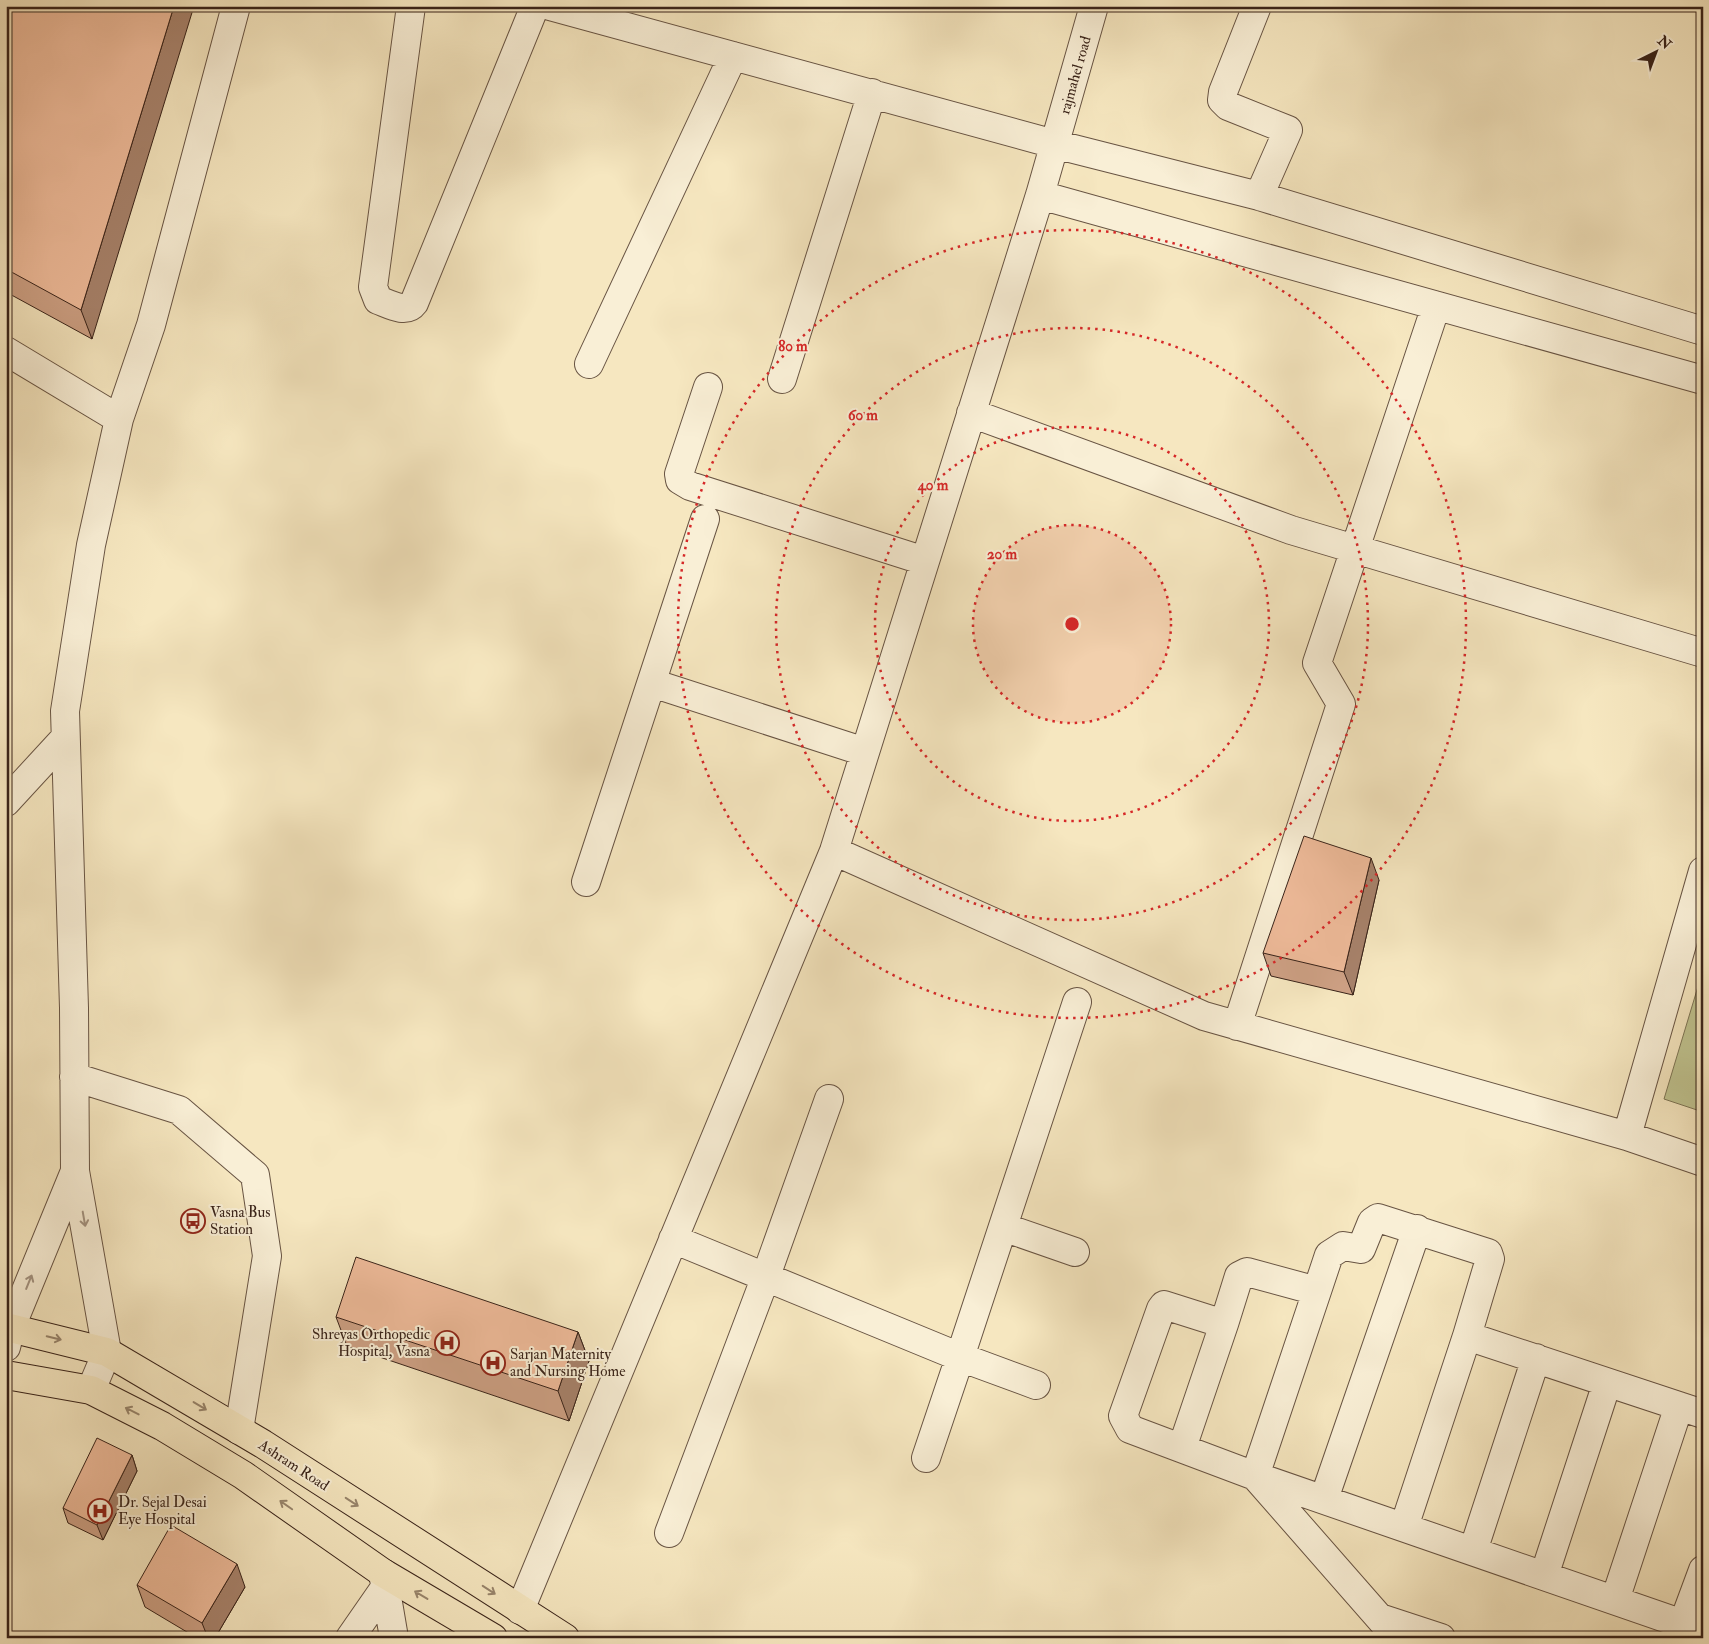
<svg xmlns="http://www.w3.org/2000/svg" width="1709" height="1644" font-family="'IM FELL Double Pica',serif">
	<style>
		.pitch { fill: #c0c490; stroke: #7c7454 }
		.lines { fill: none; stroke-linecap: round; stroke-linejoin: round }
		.minor-casing { stroke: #685443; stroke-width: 30 }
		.major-casing { stroke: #392319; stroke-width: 30 }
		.minor { stroke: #f9efd6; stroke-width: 28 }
		.major { stroke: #f6e7c0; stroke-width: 28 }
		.wall { fill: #cda084; stroke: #392319 }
		.shaded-wall { fill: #a7826b; stroke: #392319 }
		.building { fill: #eeba99; stroke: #392319 }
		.oneway { stroke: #a39381 }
		.oneway2 { stroke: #98856c }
		.ring { fill: none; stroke: #d62828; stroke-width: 2.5; stroke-dasharray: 2.5 5 }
		.labels { text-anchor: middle; stroke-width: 4; stroke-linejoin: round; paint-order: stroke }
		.street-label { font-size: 15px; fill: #392319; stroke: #f9efd6 }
		.poi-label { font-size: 15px; fill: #392319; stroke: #f9efd6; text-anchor: start }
		.centre { fill: #d62828; stroke: #f9efd6; stroke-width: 2.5 }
		.ring-label { font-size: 15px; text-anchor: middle; font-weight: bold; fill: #d62828; stroke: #f9efd6; stroke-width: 4; stroke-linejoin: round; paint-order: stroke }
	</style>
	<rect width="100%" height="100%" fill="#f6e7c0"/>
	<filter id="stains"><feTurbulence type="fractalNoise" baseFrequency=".004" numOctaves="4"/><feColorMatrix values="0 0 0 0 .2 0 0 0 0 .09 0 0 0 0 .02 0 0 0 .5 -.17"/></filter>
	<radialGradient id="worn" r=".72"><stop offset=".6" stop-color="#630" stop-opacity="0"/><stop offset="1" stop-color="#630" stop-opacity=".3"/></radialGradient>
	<path class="pitch" d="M1703,970V1112L1664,1099Z"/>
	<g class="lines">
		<defs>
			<path id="minor" d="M411,6L373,287L378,300C389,304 406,314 414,303L535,6
				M550,6L1058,145L1259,196L1703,331
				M1257,6L1223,92L1222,100L1228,106L1288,130L1259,196
				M1040,195L1703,380
				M6,351L119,419
				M589,364L733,56
				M782,379L872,93
				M708,387L679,474L680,480L690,486L925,561
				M971,413L1291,530L1703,653
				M652,683L865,752
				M6,802L65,738
				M834,851L1204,1016L1627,1136L1703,1162
				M586,882L705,519
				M1237,1026L1341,704L1317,663L1436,306
				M74,1077L179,1110L255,1175L267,1256L239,1430
				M1627,1136L1703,871
				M1003,1227L1075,1252
				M673,1239L960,1357L1077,1002
				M6,1347L11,1327L75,1171
				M91,1390L107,1352L75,1171L74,1008L65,711L91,545L119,419L151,325L236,6
				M1703,1414L1467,1336L1490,1259L1488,1253L1378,1218L1372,1222L1361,1249L1343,1246L1329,1255L1317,1291L1247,1272L1239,1276L1224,1324L1164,1305L1161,1309L1123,1416L1130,1429L1255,1476L1703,1631
				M1182,1448L1224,1324
				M926,1458L960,1357L1036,1385
				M1255,1476L1317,1291
				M1256,1477L1397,1638
				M1324,1499L1417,1229
				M1404,1527L1467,1336
				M669,1533L766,1276L829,1099
				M1473,1551L1536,1358
				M383,1573L394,1638
				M1544,1576L1607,1383
				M1615,1600L1679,1406
				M520,1610L834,851L1040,195L1094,6
				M1380,1618L1441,1638
				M1683,1624L1703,1570
				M350,1638L384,1589"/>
			<path id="major" d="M6,1327L107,1352L263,1444L565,1638
				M6,1375L91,1390L162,1426L243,1475L383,1573L493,1638"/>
		</defs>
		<use href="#minor" class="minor-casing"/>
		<use href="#major" class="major-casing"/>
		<use href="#minor" class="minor"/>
		<use href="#major" class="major"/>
	</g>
	<path class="wall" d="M6,6L92,339L6,292Z
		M1379,880L1353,995L1271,976L1263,953Z
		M336,1317L578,1332L589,1361L569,1421L347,1346Z
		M132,1455L137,1471L103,1540L68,1523L63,1508Z
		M137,1585L245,1587L215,1638H197L145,1607Z"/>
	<path class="shaded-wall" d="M174,6H194L92,339L81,310Z
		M1371,858L1379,880L1353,995L1344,972Z
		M578,1332L589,1361L569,1421L558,1391Z
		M132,1455L137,1471L103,1540L97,1525Z
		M237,1564L245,1587L215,1638H208L202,1623Z"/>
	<path class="building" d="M6,6H174L81,310L6,269Z
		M1304,836L1371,858L1344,972L1263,953Z
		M356,1257L578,1332L558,1391L336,1317Z
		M97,1438L132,1455L97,1525L63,1508Z
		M171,1525L237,1564L202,1623L137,1585Z"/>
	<defs><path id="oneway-shaft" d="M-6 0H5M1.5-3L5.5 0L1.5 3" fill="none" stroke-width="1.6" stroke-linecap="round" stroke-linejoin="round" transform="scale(1.25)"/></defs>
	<g class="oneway">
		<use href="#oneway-shaft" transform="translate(84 1219) rotate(80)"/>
		<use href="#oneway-shaft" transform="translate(29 1282) rotate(-68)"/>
	</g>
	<g class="oneway2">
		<use href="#oneway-shaft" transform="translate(54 1338) rotate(14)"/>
		<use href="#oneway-shaft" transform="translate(200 1406) rotate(31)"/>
		<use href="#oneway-shaft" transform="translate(132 1411) rotate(-153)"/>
		<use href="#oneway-shaft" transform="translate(352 1502) rotate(33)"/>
		<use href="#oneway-shaft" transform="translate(286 1505) rotate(-145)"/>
		<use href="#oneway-shaft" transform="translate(489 1590) rotate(33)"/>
		<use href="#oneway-shaft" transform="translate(421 1595) rotate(-149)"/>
	</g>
	<circle cx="1072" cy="624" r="99" fill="#d62828" fill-opacity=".12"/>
	<g class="ring">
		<circle cx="1072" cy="624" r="99"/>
		<circle cx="1072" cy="624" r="197"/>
		<circle cx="1072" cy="624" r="296"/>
		<circle cx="1072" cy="624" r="394"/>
	</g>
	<defs>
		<symbol id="bus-ring" viewBox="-11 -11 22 22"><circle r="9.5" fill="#f9efd6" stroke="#8f2418" stroke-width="1.5"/><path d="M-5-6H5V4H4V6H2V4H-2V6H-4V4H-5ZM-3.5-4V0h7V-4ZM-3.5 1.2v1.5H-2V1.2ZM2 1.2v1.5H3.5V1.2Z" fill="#8f2418"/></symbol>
		<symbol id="hospital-ring" viewBox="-11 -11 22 22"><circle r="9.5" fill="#f9efd6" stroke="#8f2418" stroke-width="1.5"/><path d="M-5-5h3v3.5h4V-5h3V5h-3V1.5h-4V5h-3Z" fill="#8f2418"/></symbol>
	</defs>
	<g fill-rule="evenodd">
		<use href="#bus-ring" x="179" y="1207" width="28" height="28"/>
		<use href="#hospital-ring" x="433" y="1329" width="28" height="28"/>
		<use href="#hospital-ring" x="479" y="1349" width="28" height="28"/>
		<use href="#hospital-ring" x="86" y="1497" width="28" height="28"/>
	</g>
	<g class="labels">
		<g class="street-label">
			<text transform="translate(1075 75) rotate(-74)" y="5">rajmahel road</text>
			<text transform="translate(294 1465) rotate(33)" y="5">Ashram Road</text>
		</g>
		<g class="poi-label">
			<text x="210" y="1217">Vasna Bus<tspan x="210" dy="17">Station</tspan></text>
			<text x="430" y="1339" text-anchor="end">Shreyas Orthopedic<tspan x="430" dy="17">Hospital, Vasna</tspan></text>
			<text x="510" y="1359">Sarjan Maternity<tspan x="510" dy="17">and Nursing Home</tspan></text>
			<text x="118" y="1507">Dr. Sejal Desai<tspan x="118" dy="17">Eye Hospital</tspan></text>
		</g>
	</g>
	<circle cx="1072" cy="624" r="8" class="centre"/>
	<g class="ring-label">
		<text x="793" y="351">80 m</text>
		<text x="863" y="420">60 m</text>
		<text x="933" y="490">40 m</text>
		<text x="1002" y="559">20 m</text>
	</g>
	<rect width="1709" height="1644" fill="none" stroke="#f6e7c0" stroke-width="25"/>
	<rect x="8" y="8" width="1694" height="1629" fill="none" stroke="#392319" stroke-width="2.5"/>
	<rect x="12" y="12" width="1684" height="1619" fill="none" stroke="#392319"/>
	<g transform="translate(1656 52) rotate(42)" stroke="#f9efd6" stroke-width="4" paint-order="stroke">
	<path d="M0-4L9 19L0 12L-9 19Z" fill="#392319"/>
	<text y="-8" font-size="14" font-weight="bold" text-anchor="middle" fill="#392319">N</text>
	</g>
	<rect width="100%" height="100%" filter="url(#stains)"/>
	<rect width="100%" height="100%" fill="url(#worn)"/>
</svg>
